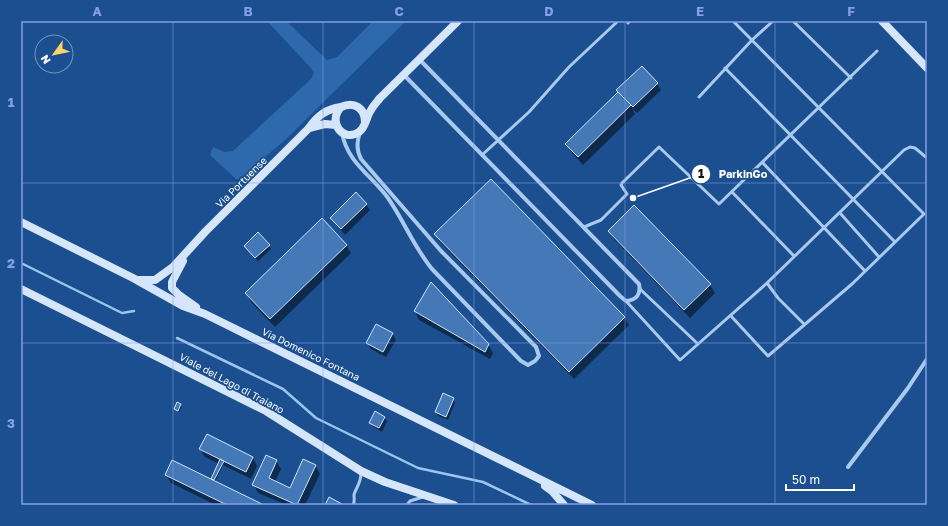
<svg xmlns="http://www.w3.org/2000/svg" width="948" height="526" font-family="'Golos Text',sans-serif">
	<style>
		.green { fill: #2e69ad }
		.shadow { fill: #0007; fill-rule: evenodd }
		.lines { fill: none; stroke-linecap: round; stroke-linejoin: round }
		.stream { stroke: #9cc4f0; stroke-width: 2.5 }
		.building { fill: #4478b7; stroke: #cfe3fa }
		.lane { stroke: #a9c9ee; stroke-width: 3 }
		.street { stroke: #a9c9ee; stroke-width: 4 }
		.secondary { stroke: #d6e6fa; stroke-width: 8 }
		.grid { fill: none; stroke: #839eea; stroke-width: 1; stroke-opacity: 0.55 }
		.labels { text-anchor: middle; stroke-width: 3.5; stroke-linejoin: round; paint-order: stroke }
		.street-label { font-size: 10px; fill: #fff; stroke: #1b4f8f }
		.leader { fill: none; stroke: #fff; stroke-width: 1.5 }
		.callout-dot { fill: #fff; stroke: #1b4f8f; stroke-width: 1.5 }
		.mark-label { font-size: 12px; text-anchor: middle; font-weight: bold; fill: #111 }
		.callout-label { font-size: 11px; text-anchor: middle; font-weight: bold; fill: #fff; stroke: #1b4f8f; stroke-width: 3.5; stroke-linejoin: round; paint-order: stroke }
		.neatline { fill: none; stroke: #839eea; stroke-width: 1.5 }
		.grid-label { font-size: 13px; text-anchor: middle; font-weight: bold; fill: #839eea }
	</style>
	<rect width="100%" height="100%" fill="#1b4f8f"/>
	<path class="green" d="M267,21H286L327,60L337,57L373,21H406L285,140L239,179H236L210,155L213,147L224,152L233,151L311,79L314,73L310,67Z"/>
	<path class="shadow" d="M657,84L661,90L637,113L632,108L635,114L583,165L571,152L566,144L619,92Z
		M366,204L370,210L345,235L331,218Z
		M634,207L710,285L715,293L690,318L614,239L609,231Z
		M435,234L624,317L629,325L574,379L440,242Z
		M269,245L271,249L258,261L245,246Z
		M346,245L351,253L275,327L251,302L246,293Z
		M431,284L488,344L493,353L490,359L419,320L415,311Z
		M392,333L396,340L386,357L371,349L367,343Z
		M453,399L455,403L448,420L438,416L436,412Z
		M177,404L182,407L179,412L175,409Z
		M385,418L387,421L382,432L372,426L370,423Z
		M200,449L253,458L257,466L251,479L223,465L215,482L262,505H216L171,483L166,475L213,481L212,479L219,464L205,457Z
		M276,461L281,469L275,482L290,489L315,465L320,474L305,505H281L282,503L258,493L254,485ZM274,465H276L267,483L266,482Z"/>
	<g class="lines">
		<path class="stream" d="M21,263L122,313L134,311
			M177,338L283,389L316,418L418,468L483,482L531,505"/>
	</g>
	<path class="building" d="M642,66L658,83L633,107L616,90Z
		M618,92L631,105L578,157L565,144Z
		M491,179L625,317L569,372L434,234Z
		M356,192L367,204L341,229L330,218Z
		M634,205L711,284L684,310L608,231Z
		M322,218L347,245L270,319L245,293Z
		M258,232L270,245L255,258L244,246Z
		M431,282L489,344L485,352L414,311Z
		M376,324L393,333L383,352L366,343Z
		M443,393L454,398L446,417L435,412Z
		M177,402L181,404L178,411L174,409Z
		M375,411L385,417L379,428L369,423Z
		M207,434L253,457L246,472L199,449Z
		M266,455L277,460L269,478L290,488L303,459L316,465L297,505L252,485Z
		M220,459L224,461L214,480L211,479Z
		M172,460L264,505H227L165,475Z
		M329,497L342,504L341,505H325Z"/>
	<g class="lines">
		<path class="lane" d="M793,21L851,78
			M628,23L630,21
			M725,68L895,242
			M699,97L752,40L773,21
			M482,155L529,112L569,67L618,21
			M763,163L865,271
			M732,192L794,256
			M840,213L879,257
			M584,227L601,220L627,194L621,185L622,183L659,147L719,204L877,51
			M767,283L778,298L804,324
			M640,289L698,344
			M626,301L680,360L767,283L904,150L910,147L915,148L927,158
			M731,316L768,356L852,284L924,214L733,21
			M353,505C355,501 354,500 354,495C355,489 361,484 361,473
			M407,505L410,501L423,497"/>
		<path class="street" d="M403,74L620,296L626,301C637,300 641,294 639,284L419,59
			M342,133C347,162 372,176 388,198C404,221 414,247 432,269L521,361L528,365L535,361L539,356L536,347L441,251L361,159C356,149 357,142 360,132
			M848,467L908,388L927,359"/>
		<path class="secondary" d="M882,21L927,68
			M365,122C365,108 354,101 341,107C327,122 343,143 359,132C366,127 366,117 371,110C373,106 377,102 380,98L458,21
			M309,128L325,124L336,125
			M21,222L133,278L183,306L205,314L592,505
			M183,261L172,282V288L179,295L196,307
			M139,280H155L173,267L205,232L309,128C317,116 326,109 341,107
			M21,289L266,411L361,471L385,482L454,505
			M545,486L552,491L564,505"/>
	</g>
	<path class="grid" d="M173,21V505M323,21V505M474,21V505M625,21V505M775,21V505M21,183H927M21,343H927"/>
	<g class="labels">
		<g class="street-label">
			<text transform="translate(241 182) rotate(-45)" y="4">Via Portuense</text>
			<text transform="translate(311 354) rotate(26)" y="4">Via Domenico Fontana</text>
			<text transform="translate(232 383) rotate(28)" y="4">Viale del Lago di Traiano</text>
		</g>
	</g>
	<path class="leader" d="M633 198L701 174"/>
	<g class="callout-dot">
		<circle cx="633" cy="198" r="4"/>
		<circle cx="701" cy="174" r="10"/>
	</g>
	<g class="mark-label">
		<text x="701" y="178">1</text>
	</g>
	<g class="callout-label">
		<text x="743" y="178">ParkinGo</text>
	</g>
	<rect width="948" height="526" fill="none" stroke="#1b4f8f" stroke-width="44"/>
	<g transform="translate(54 54) rotate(237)"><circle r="19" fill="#1b4f8f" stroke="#7695bc"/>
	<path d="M0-3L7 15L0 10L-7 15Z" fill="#ffd166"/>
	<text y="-6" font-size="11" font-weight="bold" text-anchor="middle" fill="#ffffff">N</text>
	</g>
	<path d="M786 484v6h68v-6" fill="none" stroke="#ffffff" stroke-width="2"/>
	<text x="792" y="484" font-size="12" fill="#ffffff" stroke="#1b4f8f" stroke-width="3" paint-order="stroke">50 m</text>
	<rect x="22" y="22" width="904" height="482" class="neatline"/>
	<g class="grid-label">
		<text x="97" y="16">A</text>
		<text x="248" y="16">B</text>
		<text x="399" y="16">C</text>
		<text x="549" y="16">D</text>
		<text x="700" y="16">E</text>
		<text x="851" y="16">F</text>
		<text x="11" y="107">1</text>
		<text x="11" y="268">2</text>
		<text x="11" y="428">3</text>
	</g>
</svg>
